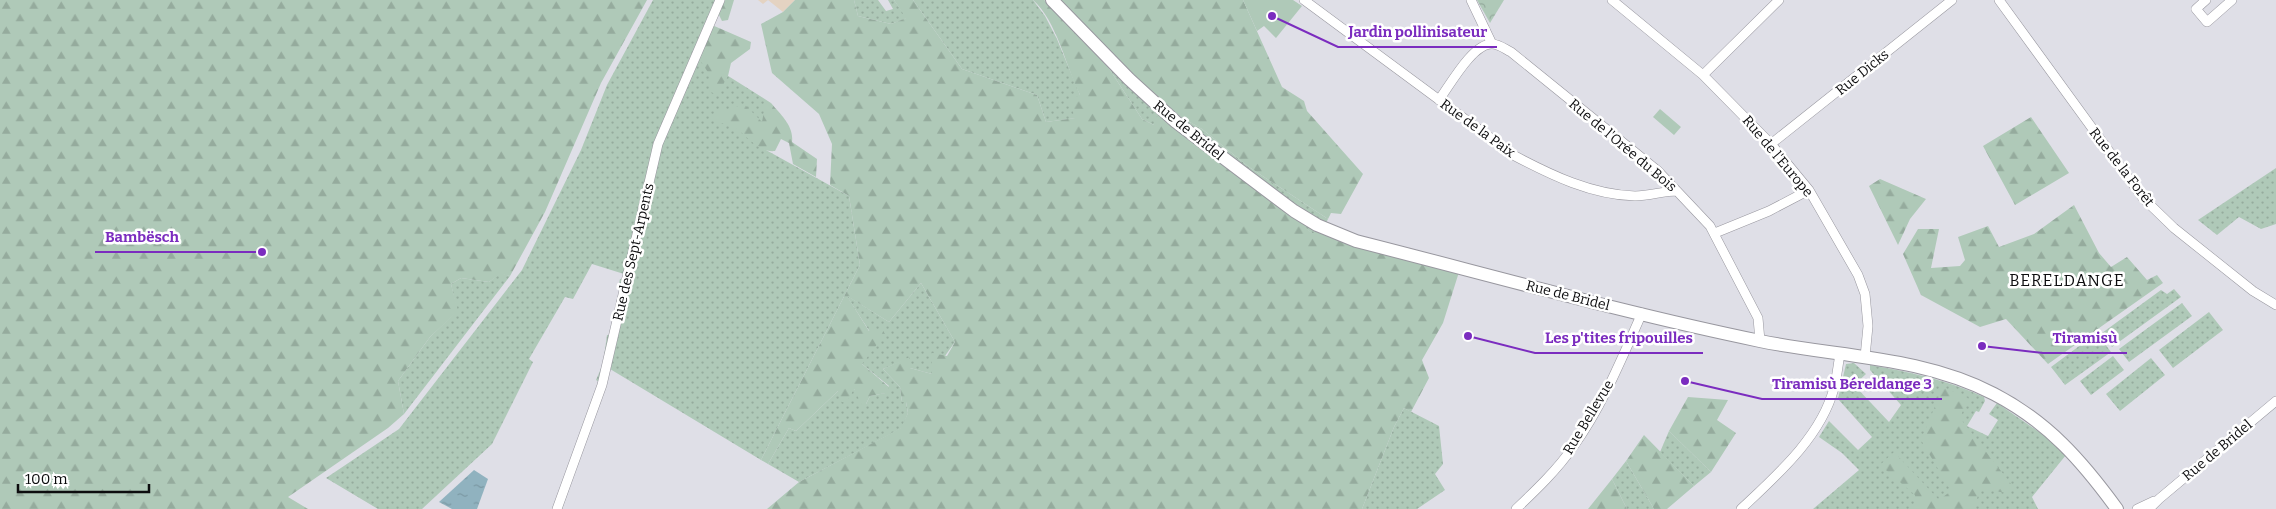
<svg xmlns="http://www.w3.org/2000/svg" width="2276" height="509" font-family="Bitter,serif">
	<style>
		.commercial { fill: #e4d3c2 }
		.grass { fill: url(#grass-dots) }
		.forest { fill: url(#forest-firs) }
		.park { fill: url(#park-crowns) }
		.garden { fill: #afc9b8 }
		.water { fill: url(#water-ripples) }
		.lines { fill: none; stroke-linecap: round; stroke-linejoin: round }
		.minor-casing { stroke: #98979f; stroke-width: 10 }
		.secondary-casing { stroke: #98979f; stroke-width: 14 }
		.minor { stroke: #fff; stroke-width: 9 }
		.secondary { stroke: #fff; stroke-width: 12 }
		.labels { text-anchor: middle; stroke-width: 5; stroke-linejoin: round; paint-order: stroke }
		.street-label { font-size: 14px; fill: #0c0c0e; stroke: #fff }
		.quarter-label { font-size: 16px; letter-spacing: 1px; fill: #0c0c0e; stroke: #fff }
		.leader { fill: none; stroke: #7b2cbf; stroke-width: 2 }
		.callout-dot { fill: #7b2cbf; stroke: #fff; stroke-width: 2 }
		.callout-label { font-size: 15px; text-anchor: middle; font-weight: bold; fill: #7b2cbf; stroke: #fff; stroke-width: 5; stroke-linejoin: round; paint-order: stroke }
	</style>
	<defs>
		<pattern id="grass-dots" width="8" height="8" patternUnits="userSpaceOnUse" patternTransform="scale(1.25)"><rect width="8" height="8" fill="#afc9b8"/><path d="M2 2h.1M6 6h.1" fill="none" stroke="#95ab9d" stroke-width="1.8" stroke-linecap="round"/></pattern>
		<pattern id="forest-firs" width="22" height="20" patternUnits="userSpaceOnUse" patternTransform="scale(1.25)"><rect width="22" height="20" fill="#afc9b8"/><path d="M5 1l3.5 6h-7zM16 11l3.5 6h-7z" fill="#95ab9d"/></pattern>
		<pattern id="park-crowns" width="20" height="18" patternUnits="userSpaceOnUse" patternTransform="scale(1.25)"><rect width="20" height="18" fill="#afc9b8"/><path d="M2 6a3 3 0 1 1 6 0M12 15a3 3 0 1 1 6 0" fill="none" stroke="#95ab9d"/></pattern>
		<pattern id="water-ripples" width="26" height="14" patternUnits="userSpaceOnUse" patternTransform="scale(1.25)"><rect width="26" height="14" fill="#90b2bf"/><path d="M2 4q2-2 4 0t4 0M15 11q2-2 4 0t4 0" fill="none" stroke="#7b98a3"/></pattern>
	</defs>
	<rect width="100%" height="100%" fill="#dfdfe7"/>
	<path class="commercial" d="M758,0H795L783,12L768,0L763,4Z"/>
	<path class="grass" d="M653,0H723L698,57L771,103L759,146L849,196L860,265L761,460L610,369L562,509H553L599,382L596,380L603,364L607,335H609L621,287H618L620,279H623L624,274L592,264L573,299L565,297L529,359L533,362L492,444L422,509H378L326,478L399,429L522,270L581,150L607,85Z
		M854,0H878L886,11L893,9L888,0H894L907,18L891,24L858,16Z
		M913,0H1033L1045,16L1057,39L1080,95L1076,118L1046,122L1037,95L962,69Z
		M1044,0H1061L1142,83L1181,117L1202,129L1249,167L1328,219L1321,233H1312L1154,125L1142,119L1108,67Z
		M2276,168V224L2261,229L2239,217L2217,235L2198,220Z
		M500,273L510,276L404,414L398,381L430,337L457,311L451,284L461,278L489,282Z
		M921,283L955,342L932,374L910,368V358L883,369L900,387L902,402H906L908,413L902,428L799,482L768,464L789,428L796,431L838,391L854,389L866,404L870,396L885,393L889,386L862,364L870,332L846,295L889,322Z
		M2174,289L2181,297L2112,347L2102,333L2161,290L2167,294Z
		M2182,303L2192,316L2129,362L2119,349Z
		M2209,312L2223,330L2173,368L2159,350Z
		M2090,338L2095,345L2102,340L2111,352L2065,385L2051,367Z
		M2113,356L2124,370L2091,395L2080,381Z
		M2151,358L2165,375L2120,411L2106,394Z
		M1854,363L1866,374L1854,385L1889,422L1901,405L1870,370V365C1910,372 1947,380 1984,397L1985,401L1979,412L1976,411L1967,426L1988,436L1998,420L1989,414L1997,403L2045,436L2066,455L2032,497L2038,509H1813L1859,470L1842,453L1819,437L1829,421L1858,450L1872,437L1838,399L1846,364Z
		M1404,408L1439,426L1443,464L1435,474L1445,490L1417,509H1362L1394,427Z
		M1669,431L1711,472L1694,486L1660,452Z
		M1626,461L1654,509H1627L1612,479Z"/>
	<path class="forest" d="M0,0H647L601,83L545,212L510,276L500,274L489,282L461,278L451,284L458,311L430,337L398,381L404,414L388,428L288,497L308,509H0Z
		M723,0H734L728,20L722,21L718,13Z
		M795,0H854L858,16L891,24L906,18L894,0H913L962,69L1037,95L1046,122L1075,118L1069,100L1080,95C1066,67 1057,21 1033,0H1044L1108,67L1142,119L1154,125L1155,118L1158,116L1163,118L1312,233H1321L1353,246L1459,272L1443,323L1422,360L1429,378L1411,412L1404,408L1394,427L1362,509H767L799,482L901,428L908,413L906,402H902L900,387L883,369L910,357V368L932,374V353L947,356L955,342L921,283L889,322L847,296L869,331L882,329L885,334L862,364L889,387L886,393L870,396L866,404L862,405L854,389L846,403L842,402L838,391L796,431L789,428L768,464L761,460L860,265L849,196L830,185L832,144L819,114L772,73L761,24L783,12Z
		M1061,0H1243L1282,87L1304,101L1307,111L1363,174L1341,214L1331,213L1328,219L1249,167L1202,129L1181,117L1142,83Z
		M712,25L751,42L750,49L731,63L728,76L717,95L709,91L711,77L698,57Z
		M771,103C781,115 794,126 792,142L817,159L816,177L793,164L789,143L781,139L775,151C758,153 747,135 734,127C728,124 720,123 714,121L715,110H728L744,104L762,122L765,106Z
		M2031,117L2069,173L2015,205L1983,146Z
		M1880,179L1926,199L1910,219L1898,245L1869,186Z
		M2074,205L2099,253L2111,267L2127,257L2147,280L2157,275L2163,283L2048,364L2006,319L1980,327L1921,295L1903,254L1918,229H1939L1931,268L1960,266L1965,260L1958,237L1988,226L1999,247L2034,234Z
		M1943,387L1968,398L1960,418L2011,484L2008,493L1979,489L1975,509H1916L1915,495L1880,465L1894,452L1939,500L1951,491L1921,440Z
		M1688,397L1728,400L1717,420L1736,433L1711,472L1669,431Z
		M1644,435L1694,486L1667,509H1654L1626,461Z
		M1612,479L1627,509H1588Z"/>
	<path class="park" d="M1477,0H1504L1490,23Z"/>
	<path class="garden" d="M1243,0H1293L1302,6L1276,38L1264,26L1257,31Z
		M1660,109L1681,127L1674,135L1653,117Z"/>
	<path class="water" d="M474,470L488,479L477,509H452L439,502Z"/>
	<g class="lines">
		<defs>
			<path id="minor" d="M1304,0L1515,156C1551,175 1592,195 1635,196C1650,196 1663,191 1677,191
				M1471,0L1492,44
				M1612,0L1703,75L1771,144L1809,190L1858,275L1865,294L1868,326L1865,357
				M1999,0L2143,198L2174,228L2253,291L2276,305
				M2206,0L2196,9L2207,22L2232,0
				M1703,75L1779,0
				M1439,100C1450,85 1473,43 1492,44C1499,44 1505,49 1511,52L1658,171L1710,226L1758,318L1760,341
				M1771,144L1952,0
				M1715,233L1769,211L1809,190
				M557,509L602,385L658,144L720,0
				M1516,509C1536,490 1557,470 1573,447C1602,407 1622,358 1642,313
				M1741,509C1776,476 1821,437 1834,388C1837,377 1838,365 1840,354
				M2137,509L2154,501
				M2149,509L2159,499L2276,401"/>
			<path id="secondary" d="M1052,0L1129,79L1176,122L1294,211L1317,225L1356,241C1490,275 1624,313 1760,341C1838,357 1921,356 1994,394C2048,422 2082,461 2117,509"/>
		</defs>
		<use href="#minor" class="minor-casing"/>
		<use href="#secondary" class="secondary-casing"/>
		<use href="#minor" class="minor"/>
		<use href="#secondary" class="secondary"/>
	</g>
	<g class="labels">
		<g class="street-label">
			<text transform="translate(1862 72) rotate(-39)" y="5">Rue Dicks</text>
			<text transform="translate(1478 128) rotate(36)" y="5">Rue de la Paix</text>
			<text transform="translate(1189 130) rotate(39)" y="5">Rue de Bridel</text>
			<text transform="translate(1623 145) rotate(40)" y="5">Rue de l'Orée du Bois</text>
			<text transform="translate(1778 156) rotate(50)" y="5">Rue de l'Europe</text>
			<text transform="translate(2122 167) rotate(52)" y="5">Rue de la Forêt</text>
			<text transform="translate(633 252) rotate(-77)" y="5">Rue des Sept-Arpents</text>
			<text transform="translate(1568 295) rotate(14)" y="5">Rue de Bridel</text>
			<text transform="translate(1588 417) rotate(-59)" y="5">Rue Bellevue</text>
			<text transform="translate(2217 450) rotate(-40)" y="5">Rue de Bridel</text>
		</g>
		<g class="quarter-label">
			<text x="2067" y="286">BERELDANGE</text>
		</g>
	</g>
	<path class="leader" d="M1272 16L1338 47H1497M262 252L189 252H95M1982 346L2043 353H2127M1468 336L1535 353H1703M1685 381L1762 399H1942"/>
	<g class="callout-dot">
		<circle cx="1272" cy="16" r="5"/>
		<circle cx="262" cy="252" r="5"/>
		<circle cx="1982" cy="346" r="5"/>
		<circle cx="1468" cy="336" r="5"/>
		<circle cx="1685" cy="381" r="5"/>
	</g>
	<g class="callout-label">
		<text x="1418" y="37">Jardin pollinisateur</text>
		<text x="142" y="242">Bambësch</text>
		<text x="2085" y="343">Tiramisù</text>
		<text x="1619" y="343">Les p'tites fripouilles</text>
		<text x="1852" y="389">Tiramisù Béreldange 3</text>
	</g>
	<path d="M18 484v8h131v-8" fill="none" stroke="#0c0c0e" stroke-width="2.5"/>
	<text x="25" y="484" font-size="15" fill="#0c0c0e" stroke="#ffffff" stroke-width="4" paint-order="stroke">100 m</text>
</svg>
